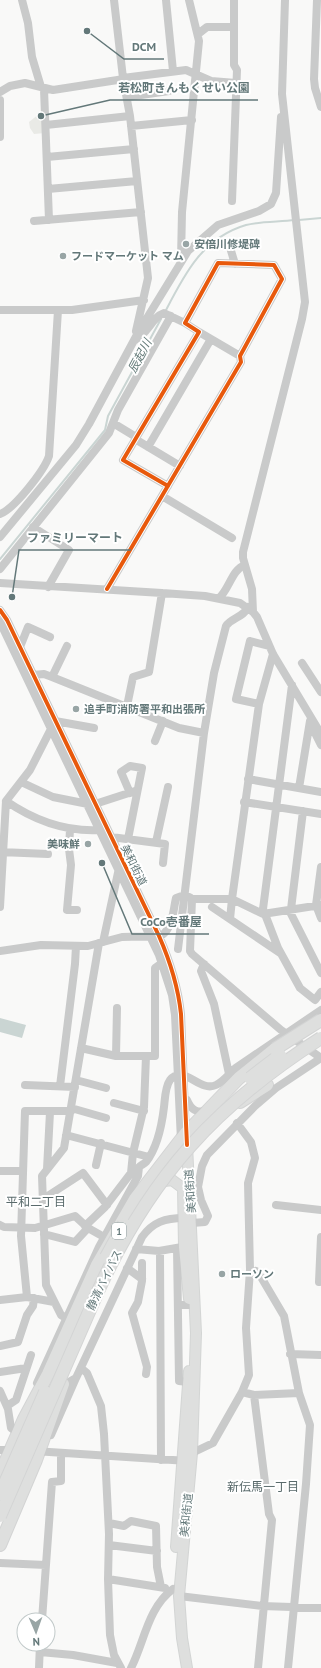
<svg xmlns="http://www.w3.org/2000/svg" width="321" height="1668" font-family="'PT Sans','Noto Sans JP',sans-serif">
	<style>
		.green { fill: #e9eae6 }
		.water { fill: #cad5d3 }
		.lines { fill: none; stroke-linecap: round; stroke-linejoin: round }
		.stream { stroke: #cad5d3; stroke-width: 2 }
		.major-casing { stroke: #d3d5d4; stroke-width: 12 }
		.highway-casing { stroke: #d3d4d4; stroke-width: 14 }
		.minor { stroke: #c9caca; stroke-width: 8 }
		.major { stroke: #dedfde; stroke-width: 10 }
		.highway { stroke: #dedfde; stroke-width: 12 }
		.highway-bridge-casing { stroke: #d3d4d4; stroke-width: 14; stroke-linecap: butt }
		.highway-bridge { stroke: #dedfde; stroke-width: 12 }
		.cycleway-casing { stroke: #fff; stroke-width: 6 }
		.cycleway { stroke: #e8590c; stroke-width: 4 }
		.poi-dot { fill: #98a5a5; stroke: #fff; stroke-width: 1.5 }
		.labels { text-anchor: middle; stroke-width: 4; stroke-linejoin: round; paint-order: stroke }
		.shield { fill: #fff; stroke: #92a0a1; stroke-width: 1 }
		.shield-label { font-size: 10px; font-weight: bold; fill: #637879 }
		.poi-label { font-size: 11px; font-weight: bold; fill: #637879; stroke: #fff; text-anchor: start }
		.street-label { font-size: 11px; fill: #637879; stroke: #fff }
		.water-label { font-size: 12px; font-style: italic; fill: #627977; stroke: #fff }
		.neighbourhood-label { font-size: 12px; fill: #596a6b; stroke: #fff }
		.leader { fill: none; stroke: #637879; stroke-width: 1.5 }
		.callout-dot { fill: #637879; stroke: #fff; stroke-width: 1.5 }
		.callout-label { font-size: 12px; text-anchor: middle; font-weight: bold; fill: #637879; stroke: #fff; stroke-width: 4; stroke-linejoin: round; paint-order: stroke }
	</style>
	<rect width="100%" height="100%" fill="#f9f9f8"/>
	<path class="green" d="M44,110L45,133L34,134L30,128L29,122Z"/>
	<path class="water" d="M0,1018L26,1025L22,1038L0,1032Z"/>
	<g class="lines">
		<path class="stream" d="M299,220L321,218
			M165,312C184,275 202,238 246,225C261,221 279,222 295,220
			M0,559L105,430L108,416L161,319"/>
		<defs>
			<path id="major" d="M157,1182L172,1180L184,1189
				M183,1187L184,1247L189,1299
				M176,1547L189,1371
				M187,1668L182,1638L179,1596L192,1453L196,1333L187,1145"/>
			<path id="highway" d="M240,1102L267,1085
				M0,1474L24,1419L48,1374L97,1265L135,1199L186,1133L239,1078L275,1049
				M0,1545L36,1460L63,1384"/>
		</defs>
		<use href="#major" class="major-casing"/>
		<use href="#highway" class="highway-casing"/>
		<path class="minor" d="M22,0L28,23L32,57L41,87
			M114,0L123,78L130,116L148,278L136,331
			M166,0L173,71
			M317,0L314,79L315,88L321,107
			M198,34L207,27H234
			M123,78L186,70L211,81L236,83
			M44,89L49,220
			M0,92L10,86L25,83L53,90L124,79
			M127,97L169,91
			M0,100V137
			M46,125L130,116
			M131,126L192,120
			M47,157L134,149
			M48,189L137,181
			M232,201L237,70L234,65V0
			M34,221L141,212
			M229,244L235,264
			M181,259L182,212L199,41L189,0
			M0,310H72L144,300
			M199,332L240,356
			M135,340C148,334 152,317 164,313L185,323
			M113,423L136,437
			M135,439L180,466
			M148,447L211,339
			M162,496L232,538
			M0,514C14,509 44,471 49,456L58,310
			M33,527L69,550L48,587
			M0,537L76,445L89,424L139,331L188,251L218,225L259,211L271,204L276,193L281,117
			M0,569L109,433L118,410L171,316
			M0,583L162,593L205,596L240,603L253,612L257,617L273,654L321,734
			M107,589L241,362L240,356L282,279L274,265L218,263L185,323L199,332L123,460L168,486
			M219,598C229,590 232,569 245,565
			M0,610L7,620L159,936C170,961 178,986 181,1014L186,1135
			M253,612L252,589L243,558V552L302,319L305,302L282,94L285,0
			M0,622L159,955L172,995L175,1015L181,1140
			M20,647L28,627L50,637
			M273,654L259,704L232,899L263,914L321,905
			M302,663L321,692
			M33,675L44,674L52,677L179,728L204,733
			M52,677L67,646
			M292,685L263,909L278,948L300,988L315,1000L321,992
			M259,704L236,699L250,641L269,646
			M127,706L133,677L149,672L162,593
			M313,729L321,745
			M155,741L163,721
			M248,779L321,792
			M21,782L53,797L88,804
			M299,788L310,721
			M6,801C35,821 65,832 100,830
			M244,802L321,814
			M95,804L135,791
			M70,829L69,849L71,865L67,910H77
			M111,837L165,844L163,863
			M128,839L142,768L130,766L121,772L130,793
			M156,842L168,787
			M0,852L48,854
			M321,867L316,905L321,918
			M192,899H232L230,919
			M0,907L6,801L30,770L55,721L94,728
			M212,907L280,953
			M291,909L303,811
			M289,910L321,973
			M103,942L119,868
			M178,949L204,733L214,673L226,626C231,618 244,617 248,607
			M0,951L41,945L88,946L122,937L161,936C173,928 173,911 176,898C182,895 187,894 192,899L190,951L192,954L281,1030L321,1058
			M204,964L201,971L214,1004L229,1074
			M81,1048L116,1056H155V968L162,963
			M116,1056L117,1008
			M76,1080L106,1088
			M25,1085L75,1087
			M60,1086L75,964L76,946
			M187,1100C191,1110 197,1114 209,1110
			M114,1103L144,1111
			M71,1108L106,1118
			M237,1123L251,1142L255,1158L248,1183L250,1270L256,1271L261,1277L284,1316L299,1393L310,1425L306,1484L288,1668
			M66,1135L149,1157
			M96,1165L101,1143
			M47,1169L50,1112
			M0,1171H23
			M43,1199L83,1173L107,1205
			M276,1205L321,1210
			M192,1223L205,1222L208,1216L201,1200L198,1187L202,1166L207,1155L255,1106L276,1088L321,1058
			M0,1225L4,1227L35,1228L75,1216L88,1228L104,1237
			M85,1226L105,1207L131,1173L133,1153L144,1107L146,1056
			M44,1234L75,1242L88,1228
			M177,1248L179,1381L188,1382
			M136,1249L159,1251L182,1247
			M160,1251L161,1460
			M142,1263V1281L138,1302L132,1313L147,1367L146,1374
			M127,1268L142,1279
			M319,1282L321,1237
			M27,1297L21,1236L25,1111H71
			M0,1300L27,1297L54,1302
			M178,1305H189
			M66,1318L61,1315L46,1285L42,1176L64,1148L99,943
			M0,1346L18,1342L27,1315L33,1306L34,1298
			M290,1354L321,1355
			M81,1368L87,1373L101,1406L104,1434L109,1534L108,1579L110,1635L114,1655L121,1668
			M0,1372L26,1368
			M37,1383L99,1247L138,1176L139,1167C141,1165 144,1164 146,1162C157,1148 162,1124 164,1107C165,1099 165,1087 170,1080C184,1063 199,1093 216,1085C225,1081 230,1072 237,1067C265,1048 293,1029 321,1010
			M62,1386L76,1378L142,1237C153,1222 165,1218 184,1218
			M0,1391L8,1409L11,1428L18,1433
			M242,1392L249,1375L246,1328L250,1270
			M254,1395L269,1514L272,1520L258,1668
			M7,1406L16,1400L31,1355
			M51,1435L76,1378
			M0,1450H15
			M34,1451L188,1461
			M192,1453L213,1443L242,1392L254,1395L299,1393
			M109,1523L124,1526L131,1521L156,1526L157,1567L161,1587
			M109,1545L157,1551
			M0,1563L46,1565
			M108,1579L165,1588
			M179,1596L262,1606L321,1608
			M42,1620L52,1482L61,1481V1453
			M40,1652L73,1655L117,1663
			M39,1668L40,1644
			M131,1668C144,1643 148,1607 173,1589"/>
		<use href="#major" class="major"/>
		<use href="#highway" class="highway"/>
		<defs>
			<path id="highway-bridge" d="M275,1049L321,1020
				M250,1078L280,1055
				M106,1257L124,1224
				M0,1494L45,1392
				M0,1516L99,1289C151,1176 216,1105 321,1038"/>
		</defs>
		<use href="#highway-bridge" class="highway-bridge-casing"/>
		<use href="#highway-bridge" class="highway-bridge"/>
		<defs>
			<path id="cycleway" d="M107,589L241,362L240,356L282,279L274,265L218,263L185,323L199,332L123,460L168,486
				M0,610L7,620L159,936C170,961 178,986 181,1014L187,1145"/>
		</defs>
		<use href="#cycleway" class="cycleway-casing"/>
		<use href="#cycleway" class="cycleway"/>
	</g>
	<g class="poi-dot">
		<circle cx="186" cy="244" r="4"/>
		<circle cx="63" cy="256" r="4"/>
		<circle cx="76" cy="709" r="4"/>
		<circle cx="88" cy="844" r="4"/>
		<circle cx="222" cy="1274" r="4"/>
	</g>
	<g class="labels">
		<rect class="shield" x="112" y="1223" width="14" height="16" rx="3"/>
		<g class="shield-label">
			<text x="119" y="1235">1</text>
		</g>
		<g class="poi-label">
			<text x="194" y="248">安倍川修堤碑</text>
			<text x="71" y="260">フードマーケット マム</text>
			<text x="84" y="713">追手町消防署平和出張所</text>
			<text x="80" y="848" text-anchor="end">美味鮮</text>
			<text x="230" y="1278">ローソン</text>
		</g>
		<g class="street-label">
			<text transform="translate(134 865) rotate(64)" y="4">美和街道</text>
			<text transform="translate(190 1191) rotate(-94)" y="4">美和街道</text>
			<text transform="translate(104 1280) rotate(-64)" y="4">静清バイパス</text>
			<text transform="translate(186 1515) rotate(-84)" y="4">美和街道</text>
		</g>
		<g class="water-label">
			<text transform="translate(140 356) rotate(-62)" y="4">辰起川</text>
		</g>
		<g class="neighbourhood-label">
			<text x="36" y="1206">平和二丁目</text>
			<text x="263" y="1491">新伝馬一丁目</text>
		</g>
	</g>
	<path class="leader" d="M87 31L124 59H164M41 116L110 100H258M12 597L19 550H131M102 863L132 934H209"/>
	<g class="callout-dot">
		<circle cx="87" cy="31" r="4"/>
		<circle cx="41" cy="116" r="4"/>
		<circle cx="12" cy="597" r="4"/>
		<circle cx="102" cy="863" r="4"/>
	</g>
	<g class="callout-label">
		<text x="144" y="51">DCM</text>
		<text x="184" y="92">若松町きんもくせい公園</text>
		<text x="75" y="542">ファミリーマート</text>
		<text x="171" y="926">CoCo壱番屋</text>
	</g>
	<g transform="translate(36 1632) rotate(178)"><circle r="19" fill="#ffffff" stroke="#c1c9c9"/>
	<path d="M0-3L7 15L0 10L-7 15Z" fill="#98a5a5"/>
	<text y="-6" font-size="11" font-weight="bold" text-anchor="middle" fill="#637879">N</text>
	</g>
</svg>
